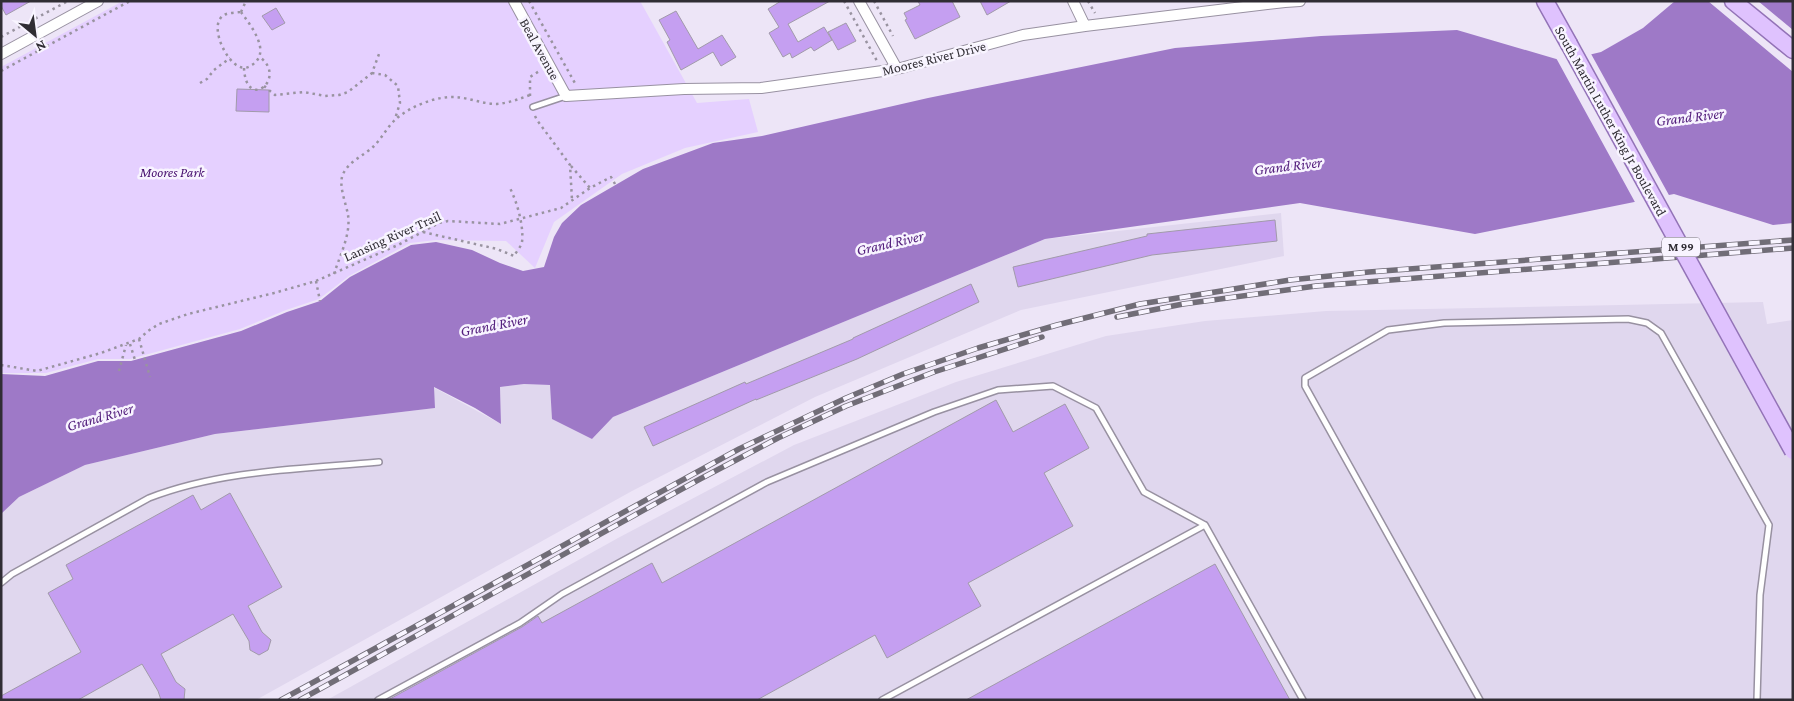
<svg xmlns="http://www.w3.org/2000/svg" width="1794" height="701" font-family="'Crimson Pro',serif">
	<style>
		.built { fill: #e0d7ee }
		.green { fill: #e5d0ff }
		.water { fill: #9e79c7 }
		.pier { fill: #ede5f7 }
		.building { fill: #c59ff1; stroke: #a19aaa }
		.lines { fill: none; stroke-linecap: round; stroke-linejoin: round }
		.lane-casing { stroke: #9891a1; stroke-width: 8 }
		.street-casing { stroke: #9891a1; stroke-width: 12 }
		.primary-casing { stroke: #9373b7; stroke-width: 19 }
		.path { stroke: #9993a0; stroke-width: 2.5; stroke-dasharray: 2.5 4; stroke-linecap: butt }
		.lane { stroke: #fff; stroke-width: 5 }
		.street { stroke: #fff; stroke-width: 10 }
		.primary { stroke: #dfc2fe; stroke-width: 16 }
		.rail-casing { stroke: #716d77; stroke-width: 5.5 }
		.rail { stroke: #f8f4ff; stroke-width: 4; stroke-dasharray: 11; stroke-linecap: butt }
		.primary-bridge-casing { stroke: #9373b7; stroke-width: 19; stroke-linecap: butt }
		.primary-bridge { stroke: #dfc2fe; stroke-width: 16 }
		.labels { text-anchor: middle; stroke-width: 5; stroke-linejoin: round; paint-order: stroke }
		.shield { fill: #f8f4ff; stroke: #6c6971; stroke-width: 1 }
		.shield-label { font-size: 12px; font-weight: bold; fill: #302d34 }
		.street-label { font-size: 14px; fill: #302d34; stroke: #f8f4ff }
		.park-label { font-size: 14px; font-style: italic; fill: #460e6e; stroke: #f8f4ff }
		.water-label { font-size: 15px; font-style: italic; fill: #54207e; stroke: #f8f4ff }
	</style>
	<rect width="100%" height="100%" fill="#ede5f7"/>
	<path class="built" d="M1281,213L1284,256L1021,310L815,397L632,491L256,700H1V514L19,497L85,465L215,434L435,408L433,387L501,424L500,387L524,384L551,385L592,439L613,417L1045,239Z
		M1763,302L1767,324L1793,320V700H327L618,538L794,445L956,382L1106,336L1205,321L1326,311Z"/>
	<path class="green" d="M123,1H640L697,103L749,99L758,132L685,148L622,174L554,222L535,268L506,241L436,240L410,243L349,276L319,299L286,310L240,329L130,359H98L46,373H1V67Z"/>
	<path class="water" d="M1675,1H1793V223L1773,225L1674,194L1475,234L1300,203L1045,239L613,417L592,439L552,419L550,385L524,384L500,387L501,424L475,408L434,387L435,408L215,434L85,465L19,497L1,514V374L45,376L98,361H131L241,331L287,312L320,301L350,277L411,245L436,242L472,250L500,263L523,271L544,267L554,237L562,223L581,205L643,169L713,143L762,136L928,98L1175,48L1321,36L1457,30L1563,61L1601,52L1643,28Z"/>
	<path class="pier" d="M1708,1H1758L1793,30V72Z
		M1590,52L1670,197L1636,204L1555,56L1563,58Z"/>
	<path class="building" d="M1,1H31L6,15L1,6Z
		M781,1H830L788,24L798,42L824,27L832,40L814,51L811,47L792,58L790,53L783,57L769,33L779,27L768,9Z
		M918,1H952L960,17L915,39L905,20L907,19L904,13L920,5Z
		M980,1H1011L987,15Z
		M276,8L285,23L272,30L262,16Z
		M676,11L698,49L722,35L736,57L721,66L713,52L681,70L667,42L670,40L659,20Z
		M846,23L856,41L838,50L828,32Z
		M237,89L269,90V112L236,111Z
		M1275,220L1277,241L1152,255L1018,287L1013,267L1147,236V234Z
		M971,284L979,302L857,359L756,400V399L653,446L644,427L745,382L746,384L853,339V338Z
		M996,400L1013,432L1065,404L1089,448L1044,473L1073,526L968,583L981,606L887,658L875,635L757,700H388L522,627L538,616L542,623L652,563L662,583Z
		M230,493L282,587L248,606L262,632L271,640L268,650L259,655L250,650L249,641L233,614L161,654L176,682L185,689L184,700H161L158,691L142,664L78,700H1V696L81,652L48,593L73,579L66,565L193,495L201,510Z
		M1215,564L1290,700H966Z"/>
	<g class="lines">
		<defs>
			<path id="lane" d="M533,107L566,96
				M1,583L12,574L149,498C221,470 302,469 379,462
				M378,700L520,623L562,594L767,482L934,412L998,390L1053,386L1096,408L1144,492L1205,525L1303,700
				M882,700L1205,525
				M1480,700L1305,386V378L1388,330L1444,323L1628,319L1647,323L1661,333L1769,525L1760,595L1757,700"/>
			<path id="street" d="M514,1L566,96L684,89L761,88L897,69L1023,35L1085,26L1285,2L1300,1
				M859,1L897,69
				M1073,1L1085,26
				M1,54L98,1"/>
			<path id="primary" d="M1545,1L1569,44
				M1733,1L1793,50"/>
		</defs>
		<use href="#lane" class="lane-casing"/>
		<use href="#street" class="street-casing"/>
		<use href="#primary" class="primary-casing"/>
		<path class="path" d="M529,1L576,85
			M844,1L877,61
			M874,1L893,36
			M1088,1L1095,13
			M241,12C251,26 272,52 252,65C248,68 243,69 238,66C226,60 212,31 220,19C224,12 234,13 241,12Z
			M241,12L246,1
			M1,37L68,1
			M244,68C246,112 287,79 261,58
			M1,71L130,1
			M372,73L385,75L398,86L400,103L395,119
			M200,83L207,79L214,70L230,58
			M264,86L275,95L304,92L325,96L339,95L348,92L372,73L379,54
			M530,96V77L541,70
			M535,116L537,120L570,165L572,200
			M571,166L590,188
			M423,232L497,249L514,256C516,252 521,247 522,242C524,226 517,202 510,188
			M334,274C340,255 351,234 348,215C346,203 338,185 343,174C349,161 365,155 374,146C382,138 388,126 396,119C411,106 436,96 456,97C469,98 483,104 497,104C509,103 519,99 530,95
			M316,281L320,301
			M139,339L150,377
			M130,344L135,360
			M1,365L37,371L101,353L139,339L148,331L159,324L188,314L274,293L316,281L398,245L439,223L448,221L500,224L561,208L590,188L611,177L615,184
			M119,371L126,345"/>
		<use href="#lane" class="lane"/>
		<use href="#street" class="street"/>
		<use href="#primary" class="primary"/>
		<defs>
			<path id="rail" d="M1117,317L1183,304L1316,286L1793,248
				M281,700L739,449L846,398L903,374L978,348L1057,325L1140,304L1290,280L1369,272L1793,240
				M300,700L700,479L778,438L846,406L934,372L1042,337"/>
		</defs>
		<use href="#rail" class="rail-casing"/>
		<use href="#rail" class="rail"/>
		<defs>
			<path id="primary-bridge" d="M1569,44L1793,451"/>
		</defs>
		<use href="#primary-bridge" class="primary-bridge-casing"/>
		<use href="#primary-bridge" class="primary-bridge"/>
	</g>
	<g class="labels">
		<rect class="shield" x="1662" y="237.5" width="38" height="19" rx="4"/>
		<g class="shield-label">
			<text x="1681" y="251">M 99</text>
		</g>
		<g class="street-label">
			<text transform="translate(540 49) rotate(61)" y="5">Beal Avenue</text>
			<text transform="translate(934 58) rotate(-14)" y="5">Moores River Drive</text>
			<text transform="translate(1611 121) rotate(61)" y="5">South Martin Luther King Jr Boulevard</text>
			<text transform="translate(392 236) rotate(-24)" y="5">Lansing River Trail</text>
		</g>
		<g class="park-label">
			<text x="172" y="177">Moores Park</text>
		</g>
		<g class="water-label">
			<text transform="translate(1690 117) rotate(-7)" y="5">Grand River</text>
			<text transform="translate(1288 166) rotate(-7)" y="5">Grand River</text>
			<text transform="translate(890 243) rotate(-13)" y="5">Grand River</text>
			<text transform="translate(494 325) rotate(-11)" y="5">Grand River</text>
			<text transform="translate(100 417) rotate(-16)" y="5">Grand River</text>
		</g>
	</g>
	<rect width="1794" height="701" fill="none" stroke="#302d34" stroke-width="5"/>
	<g transform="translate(35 35) rotate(151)" stroke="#f8f4ff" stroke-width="4" paint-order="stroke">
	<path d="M0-4L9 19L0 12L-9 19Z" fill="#302d34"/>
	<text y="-8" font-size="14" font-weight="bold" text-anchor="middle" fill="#302d34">N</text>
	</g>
</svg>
